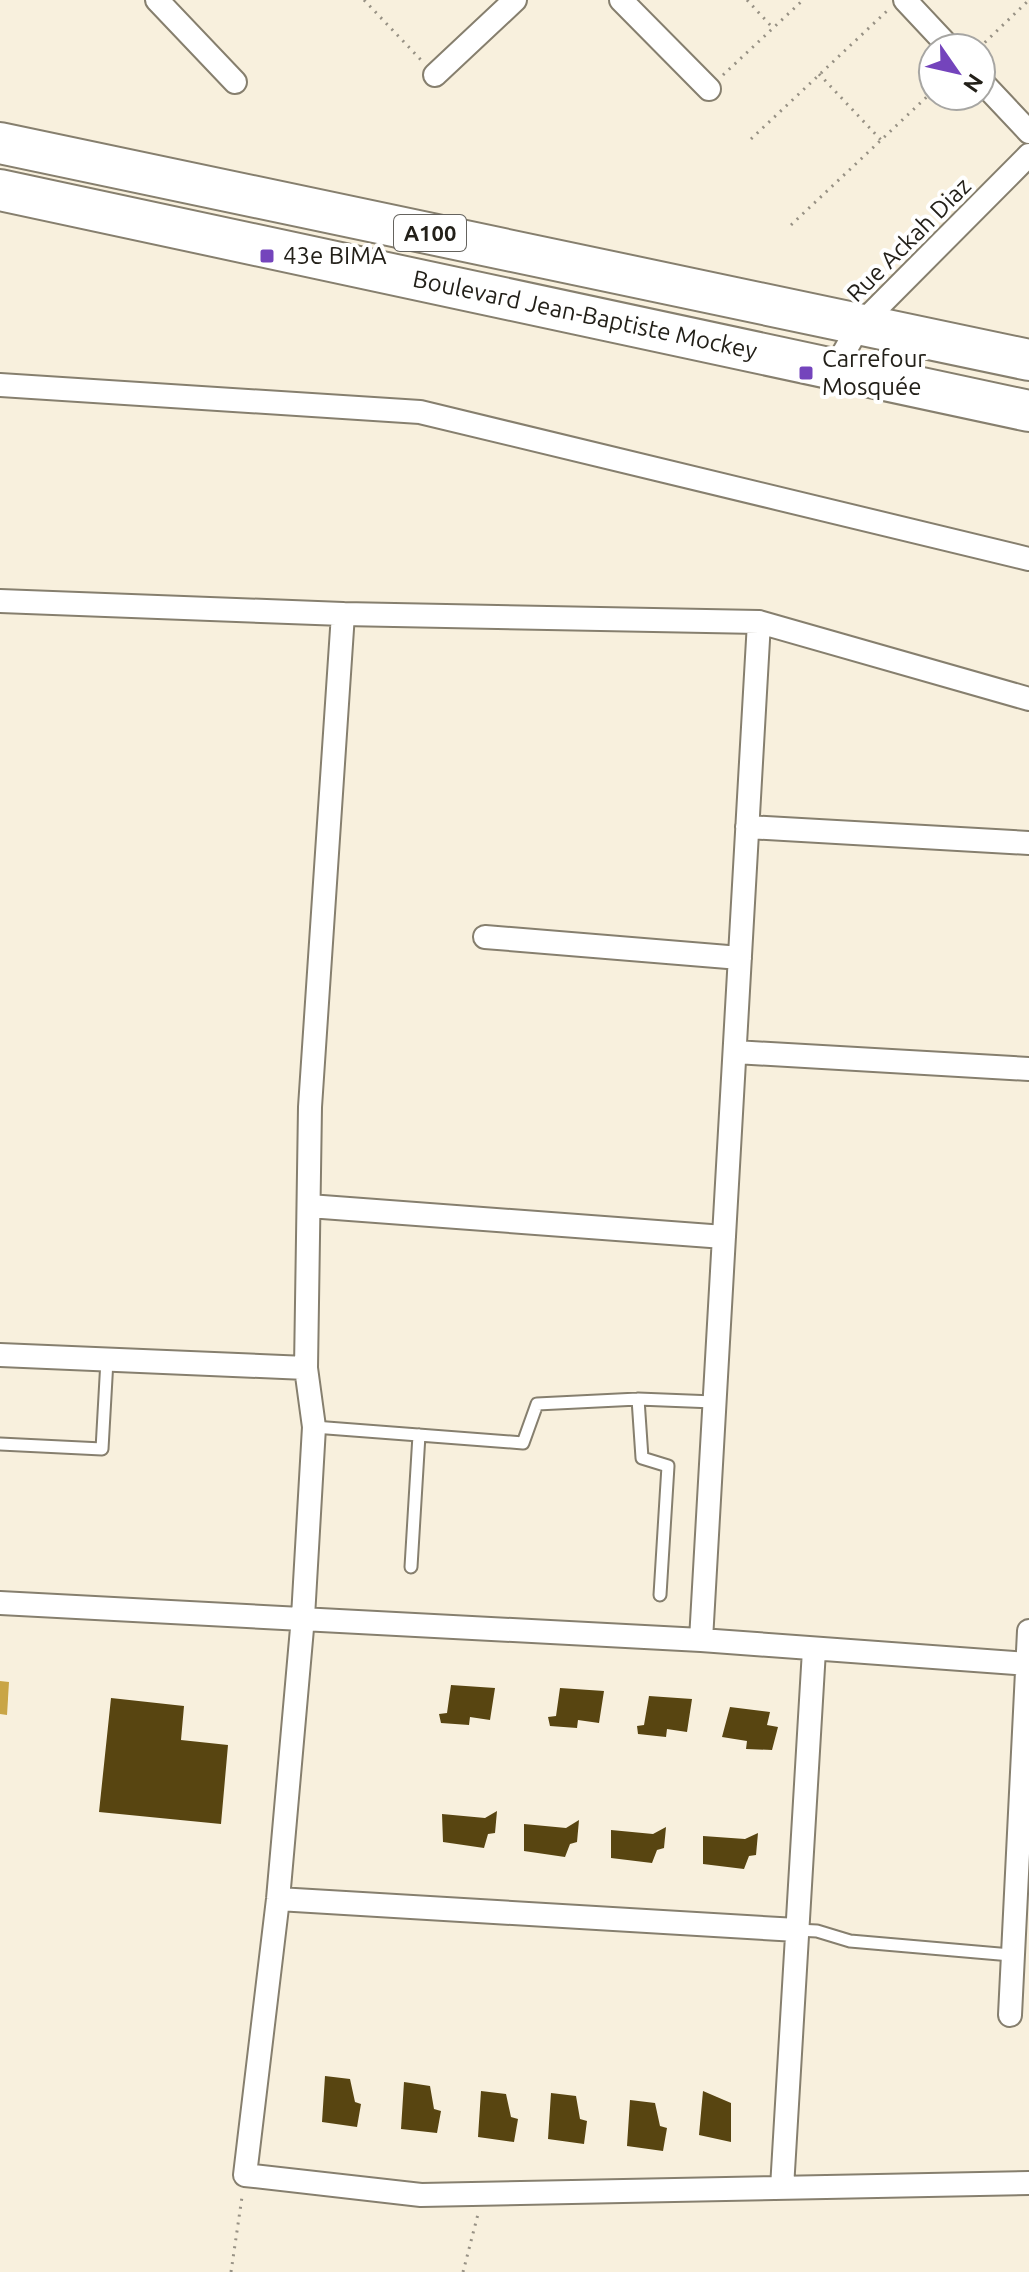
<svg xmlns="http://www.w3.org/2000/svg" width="1029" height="2272" font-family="Ubuntu,sans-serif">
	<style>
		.water { fill: #c9a546 }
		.building { fill: #584511 }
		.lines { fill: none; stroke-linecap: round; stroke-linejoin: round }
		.lane-casing { stroke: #867f6e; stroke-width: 15 }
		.street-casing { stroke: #867f6e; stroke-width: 26 }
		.highway-casing { stroke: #867f6e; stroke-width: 44 }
		.path { stroke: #979184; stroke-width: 3; stroke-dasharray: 2 6; stroke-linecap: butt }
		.lane { stroke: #fff; stroke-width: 11 }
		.street { stroke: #fff; stroke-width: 22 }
		.highway { stroke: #fff; stroke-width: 40 }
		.poi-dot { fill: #7444bc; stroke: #fff; stroke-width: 3 }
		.labels { text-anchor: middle; stroke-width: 8; stroke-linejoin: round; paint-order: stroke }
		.shield { fill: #fff; stroke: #65635e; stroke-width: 2 }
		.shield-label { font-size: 22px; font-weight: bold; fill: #232019 }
		.street-label { font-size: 24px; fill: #232019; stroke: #fff }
		.poi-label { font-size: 24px; fill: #232019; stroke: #fff; text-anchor: start }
	</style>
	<rect width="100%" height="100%" fill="#f8f0dd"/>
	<path class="water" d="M0,1681L9,1682L7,1715L0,1714Z"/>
	<path class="building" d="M451,1685L495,1688L490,1720L470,1717L469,1725L441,1723L439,1714L447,1713Z
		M560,1688L604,1691L599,1723L578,1720L577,1728L550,1726L548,1717L556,1716Z
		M649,1696L692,1699L687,1732L667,1729L666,1737L638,1734L637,1726L644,1725Z
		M111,1698L184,1706L181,1740L228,1745L221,1824L99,1812Z
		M730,1707L770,1712L767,1725L778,1727L772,1750L746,1749L747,1741L722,1737Z
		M497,1811L495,1833L488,1834L484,1848L443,1842L442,1814L485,1818Z
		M579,1820L577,1842L570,1844L565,1857L524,1851V1824L566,1828Z
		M666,1827L664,1848L657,1850L652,1863L611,1858V1830L653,1834Z
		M758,1833L756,1855L749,1856L744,1869L703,1864V1836L745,1839Z
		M325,2076L350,2079L355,2102L361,2104L357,2127L322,2122Z
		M404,2082L430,2086L434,2109L441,2111L437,2133L401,2129Z
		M481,2091L506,2094L511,2117L518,2119L514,2142L478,2137Z
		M703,2091L731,2103V2142L699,2135Z
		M551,2093L576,2096L580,2119L587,2121L584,2144L548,2139Z
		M630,2100L655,2103L660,2126L667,2128L663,2151L627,2146Z"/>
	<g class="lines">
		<defs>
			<path id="lane" d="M638,1399L642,1458L668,1466L660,1595
				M314,1427L523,1443L537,1404L638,1399L714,1402
				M0,1444L102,1449L107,1360
				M411,1567L419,1435
				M797,1930L817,1931L850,1941L1011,1955"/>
			<path id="street" d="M157,0L235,82
				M621,0L709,89
				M905,0L950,48
				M435,75L515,0
				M981,81L1029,132
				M835,368L859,326L1029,155
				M0,385L420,412L1029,559
				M0,601L343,614L759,622L1029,699
				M343,614L310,1107L306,1368L314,1427L303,1617L278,1899L245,2175L421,2195L1029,2183
				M747,827L1029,843
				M485,937L740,958
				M735,1052L1029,1069
				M309,1206L724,1237
				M0,1355L306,1368
				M0,1603L701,1640L1029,1664
				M701,1640L759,622
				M278,1899L797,1930
				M1010,2015L1029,1631
				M782,2188L814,1650"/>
			<path id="highway" d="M0,143L1029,360
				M0,190L1029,411"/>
		</defs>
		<use href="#lane" class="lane-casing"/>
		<use href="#street" class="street-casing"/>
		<use href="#highway" class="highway-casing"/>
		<path class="path" d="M364,0L422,61
			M747,0L773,28
			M979,48L1029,0
			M819,74L881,140
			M723,75L803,0
			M751,139L888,10
			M791,225L933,91
			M231,2272L242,2197
			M463,2272L478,2214"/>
		<use href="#lane" class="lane"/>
		<use href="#street" class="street"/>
		<use href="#highway" class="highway"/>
	</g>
	<g class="poi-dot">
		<rect x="259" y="248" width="16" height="16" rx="4"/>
		<rect x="798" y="365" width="16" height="16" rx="4"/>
	</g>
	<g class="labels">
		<rect class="shield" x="394" y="215" width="72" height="36" rx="6"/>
		<g class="shield-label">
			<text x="430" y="241">A100</text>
		</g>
		<g class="street-label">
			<text transform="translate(909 240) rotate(-45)" y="8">Rue Ackah Diaz</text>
			<text transform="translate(585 315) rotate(12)" y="8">Boulevard Jean-Baptiste Mockey</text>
		</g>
		<g class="poi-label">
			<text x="283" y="264">43e BIMA</text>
			<text x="822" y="367">Carrefour<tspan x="822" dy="28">Mosquée</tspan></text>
		</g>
	</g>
	<g transform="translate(957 72) rotate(124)"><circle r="38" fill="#ffffff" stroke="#a7a6a3" stroke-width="2"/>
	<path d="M0-6L14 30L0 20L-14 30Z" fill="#7444bc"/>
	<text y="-12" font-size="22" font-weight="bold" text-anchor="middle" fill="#232019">N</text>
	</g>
</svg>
